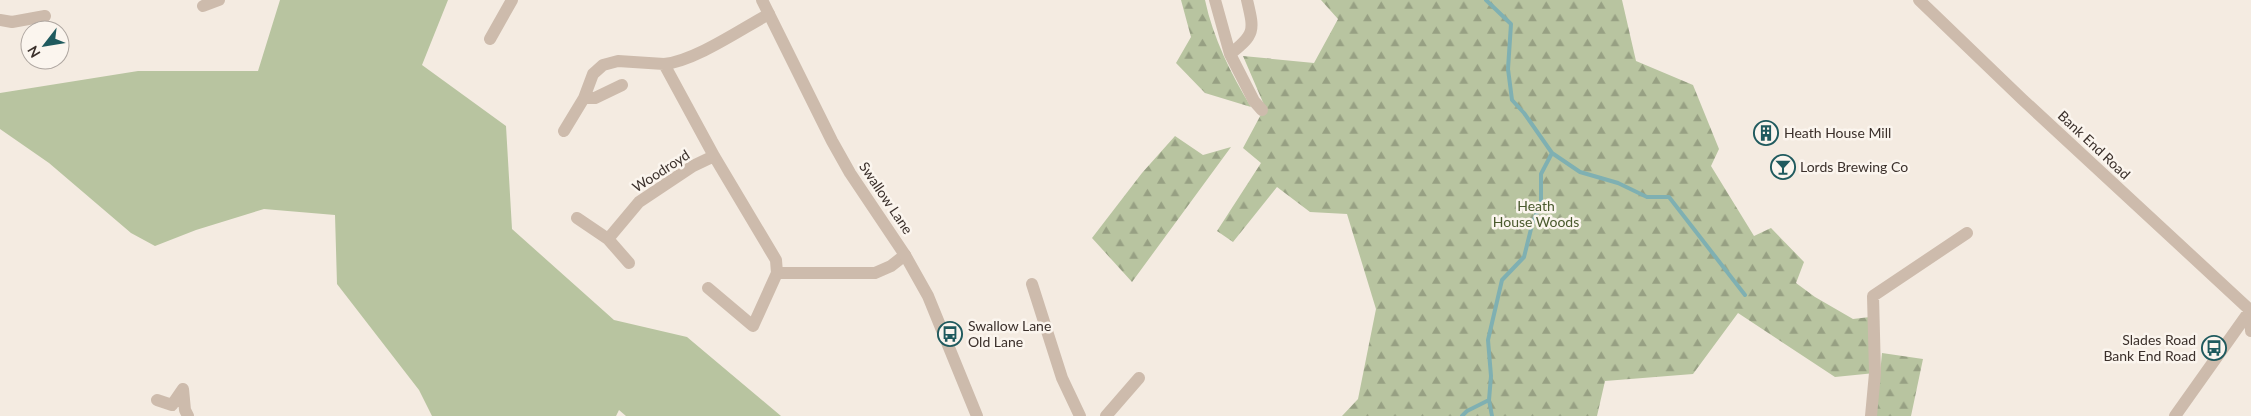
<svg xmlns="http://www.w3.org/2000/svg" width="2251" height="416" font-family="Lato,sans-serif">
	<style>
		.green { fill: #b8c4a0 }
		.forest { fill: url(#forest-firs) }
		.lines { fill: none; stroke-linecap: round; stroke-linejoin: round }
		.stream { stroke: #7fb0b2; stroke-width: 4 }
		.minor { stroke: #cdbbac; stroke-width: 12 }
		.tertiary { stroke: #cdbbac; stroke-width: 12 }
		.labels { text-anchor: middle; stroke-width: 5; stroke-linejoin: round; paint-order: stroke }
		.poi-label { font-size: 14px; fill: #3b302b; stroke: #fbf5ee; text-anchor: start }
		.street-label { font-size: 14px; fill: #3b302b; stroke: #fbf5ee }
		.park-label { font-size: 14px; fill: #4a5a2e; stroke: #fbf5ee }
	</style>
	<defs>
		<pattern id="forest-firs" width="22" height="20" patternUnits="userSpaceOnUse" patternTransform="scale(1.25)"><rect width="22" height="20" fill="#b8c4a0"/><path d="M5 1l3.5 6h-7zM16 11l3.5 6h-7z" fill="#97a083"/></pattern>
	</defs>
	<rect width="100%" height="100%" fill="#f4ebe1"/>
	<path class="green" d="M280,0H448L422,65L506,126L512,229L614,320L687,337L781,416H626L619,410L616,416H432L419,390L337,284L335,215L264,209L196,230L155,246L131,233L49,163L0,129V93L138,71H258Z"/>
	<path class="forest" d="M1181,0H1205C1213,38 1231,74 1251,107L1205,93L1176,63L1191,37Z
		M1321,0H1622L1636,61L1693,85L1719,149L1711,166L1754,236L1771,228L1804,262L1796,283L1815,297L1853,319L1870,317L1875,373L1835,377L1738,313L1693,374L1605,381L1597,416H1342L1358,399L1376,309L1347,214L1310,212L1277,187L1233,242L1217,231L1261,163L1243,148L1265,107L1243,56L1314,63L1338,19Z
		M1175,136L1203,155L1231,147L1132,282L1092,238L1142,173Z
		M1882,353L1923,359L1911,416H1876Z"/>
	<g class="lines">
		<path class="stream" d="M1486,0L1511,24L1508,69L1512,100L1524,113L1552,153L1541,174V204L1533,221L1524,257L1502,280L1488,340L1491,376L1489,400L1492,416
			M1552,153L1580,172L1618,183L1647,197H1669L1745,295
			M1462,416L1467,411L1489,400"/>
		<path class="minor" d="M1215,0L1230,54L1254,101L1262,110
			M1919,0L2022,99L2250,310
			M203,6L219,0
			M0,20L12,22L45,16
			M490,39L512,0
			M1230,54C1256,34 1254,30 1247,0
			M664,64C695,61 741,29 769,14
			M584,98H595L622,85
			M564,131L584,98L593,74L603,65L618,61L664,64L714,156L776,260L777,273
			M577,218L608,239L639,202L693,166L714,156
			M608,239L629,263
			M1032,284L1062,378L1080,416
			M708,288L753,326L777,273H875L891,266L905,255
			M2250,310L2251,331
			M157,400L172,405L183,389L185,410L188,416
			M1106,416L1139,378
			M1871,416L1875,373L1873,296L1967,233
			M2175,416L2251,309"/>
		<path class="tertiary" d="M762,0L832,141L850,173L905,255L928,296L977,416"/>
	</g>
	<defs>
		<symbol id="building-ring" viewBox="-11 -11 22 22"><circle r="9.5" fill="#fbf5ee" stroke="#1f5a5e" stroke-width="1.5"/><path d="M-4-6H4V6H1V3H-1V6H-4ZM-2.5-4.3h1.7v1.8h-1.7ZM.8-4.3h1.7v1.8H.8ZM-2.5-1h1.7V.8h-1.7ZM.8-1h1.7V.8H.8Z" fill="#1f5a5e"/></symbol>
		<symbol id="bar-ring" viewBox="-11 -11 22 22"><circle r="9.5" fill="#fbf5ee" stroke="#1f5a5e" stroke-width="1.5"/><path d="M-6-5H6L.8 .8V4.5H3.5V6h-7V4.5H-.8V.8Z" fill="#1f5a5e"/></symbol>
		<symbol id="bus-ring" viewBox="-11 -11 22 22"><circle r="9.5" fill="#fbf5ee" stroke="#1f5a5e" stroke-width="1.5"/><path d="M-5-6H5V4H4V6H2V4H-2V6H-4V4H-5ZM-3.5-4V0h7V-4ZM-3.5 1.2v1.5H-2V1.2ZM2 1.2v1.5H3.5V1.2Z" fill="#1f5a5e"/></symbol>
	</defs>
	<g fill-rule="evenodd">
		<use href="#building-ring" x="1752" y="119" width="28" height="28"/>
		<use href="#bar-ring" x="1769" y="153" width="28" height="28"/>
		<use href="#bus-ring" x="936" y="320" width="28" height="28"/>
		<use href="#bus-ring" x="2200" y="334" width="28" height="28"/>
	</g>
	<g class="labels">
		<g class="poi-label">
			<text x="1784" y="138">Heath House Mill</text>
			<text x="1800" y="172">Lords Brewing Co</text>
			<text x="968" y="331">Swallow Lane<tspan x="968" dy="16">Old Lane</tspan></text>
			<text x="2196" y="345" text-anchor="end">Slades Road<tspan x="2196" dy="16">Bank End Road</tspan></text>
		</g>
		<g class="street-label">
			<text transform="translate(2094 145) rotate(43)" y="5">Bank End Road</text>
			<text transform="translate(661 171) rotate(-33)" y="5">Woodroyd</text>
			<text transform="translate(886 198) rotate(56)" y="5">Swallow Lane</text>
		</g>
		<g class="park-label">
			<text x="1536" y="211">Heath<tspan x="1536" dy="16">House Woods</tspan></text>
		</g>
	</g>
	<g transform="translate(45 45) rotate(239)"><circle r="24" fill="#fbf5ee" stroke="#aea6a0"/>
	<path d="M0-4L9 19L0 12L-9 19Z" fill="#1f5a5e"/>
	<text y="-8" font-size="14" font-weight="bold" text-anchor="middle" fill="#3b302b">N</text>
	</g>
</svg>
